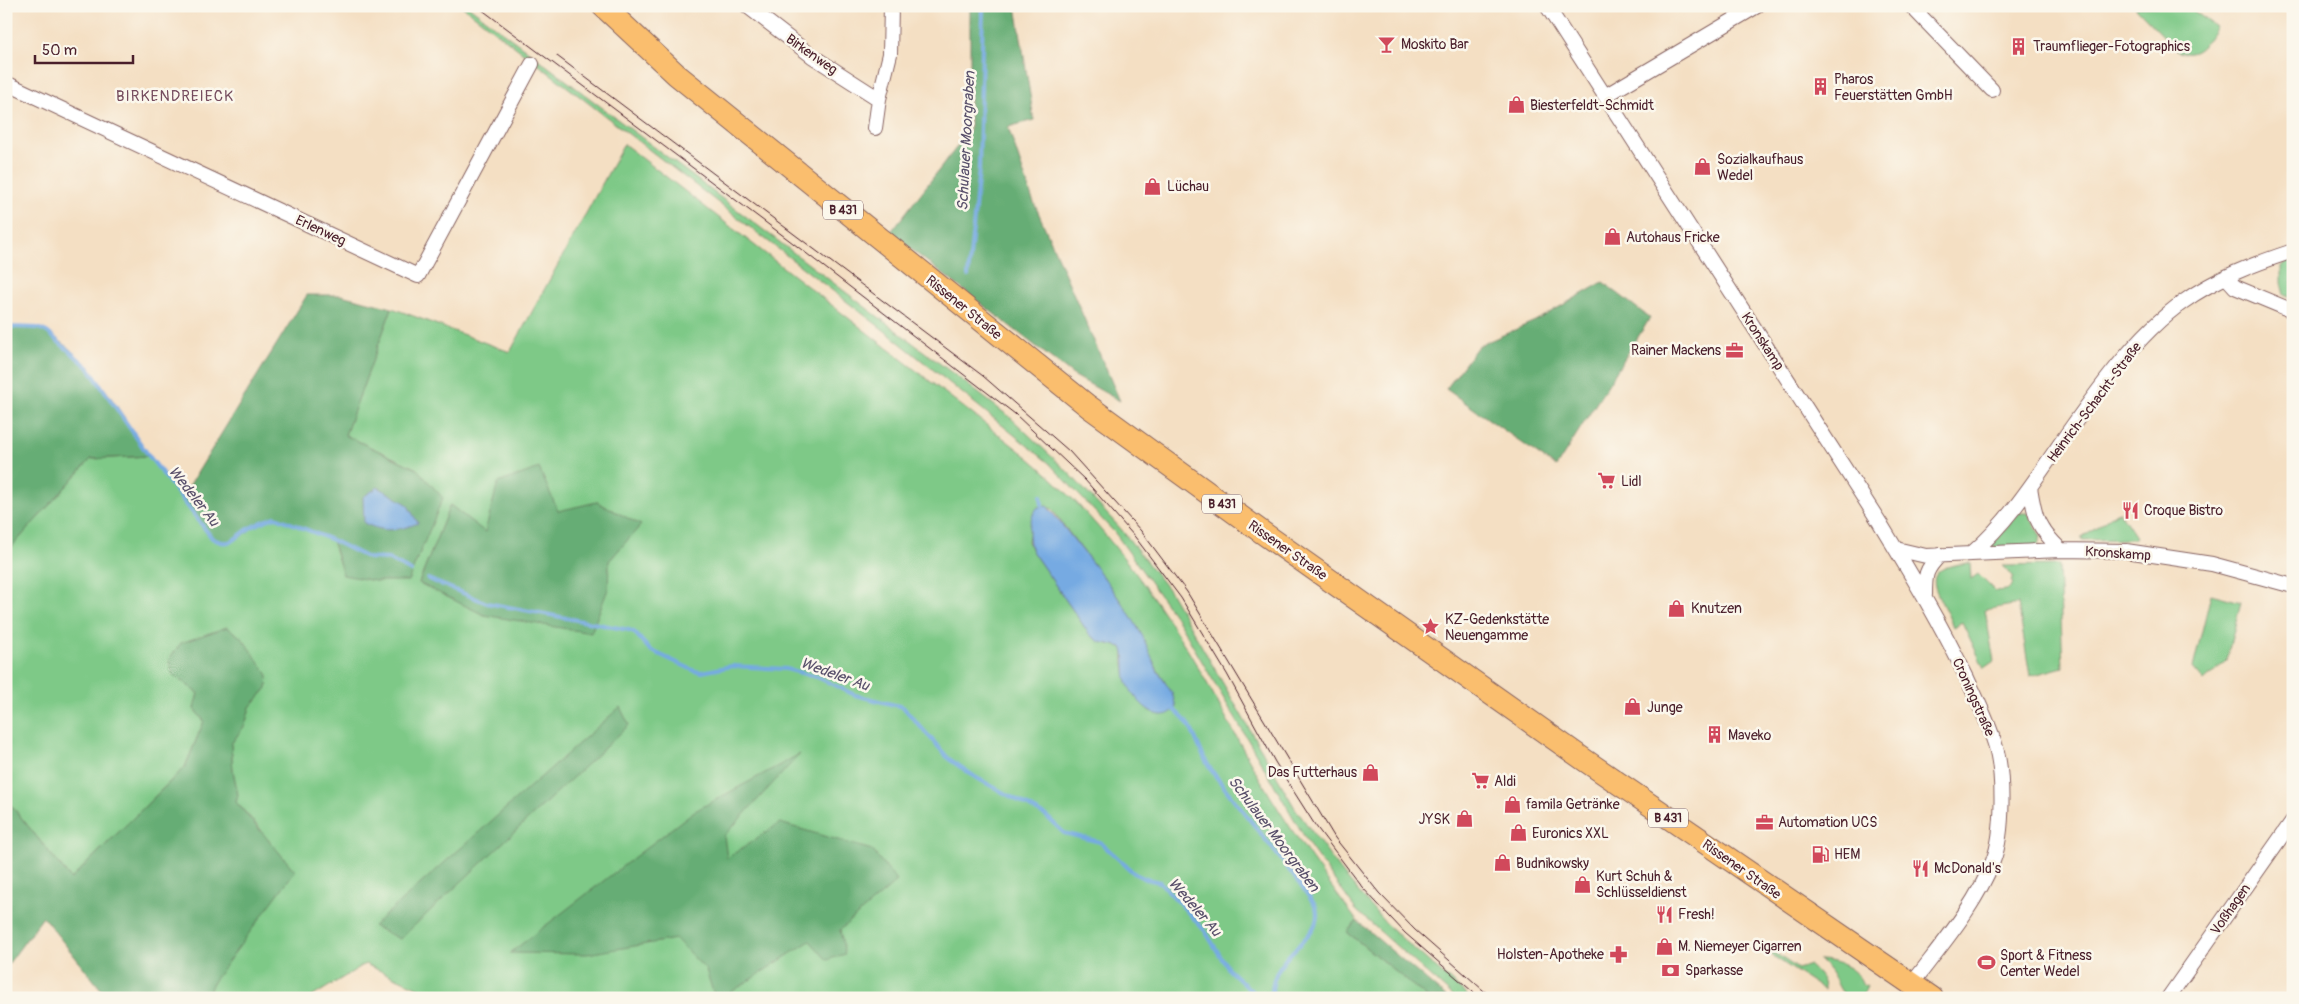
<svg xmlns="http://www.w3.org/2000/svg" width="2299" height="1004" font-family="Pangolin,sans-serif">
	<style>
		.green { fill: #7ec987; stroke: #647459; fill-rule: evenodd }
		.forest { fill: #66ad74; stroke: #586650 }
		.water { fill: #76aae2; stroke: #606486 }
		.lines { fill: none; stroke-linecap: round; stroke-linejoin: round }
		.stream { stroke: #76aae2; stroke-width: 4 }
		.minor-casing { stroke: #866260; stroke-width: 16 }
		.primary-casing { stroke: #866260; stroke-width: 24 }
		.minor { stroke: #fff; stroke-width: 14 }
		.primary { stroke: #fabe6e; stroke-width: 22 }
		.tram { stroke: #4a1f2b; stroke-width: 1 }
		.labels { text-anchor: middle; stroke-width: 5; stroke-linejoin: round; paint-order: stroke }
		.shield { fill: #fbf7ec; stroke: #7f6065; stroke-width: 1 }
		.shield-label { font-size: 12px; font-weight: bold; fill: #4a1f2b }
		.poi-label { font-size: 14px; fill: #4a1f2b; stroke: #fbf7ec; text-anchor: start }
		.street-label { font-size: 14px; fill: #4a1f2b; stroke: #fbf7ec }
		.neighbourhood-label { font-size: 15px; letter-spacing: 1px; fill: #754b5d; stroke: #fbf7ec }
		.water-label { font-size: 15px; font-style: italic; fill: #59506b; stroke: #fbf7ec }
	</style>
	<rect width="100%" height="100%" fill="#fbf7ec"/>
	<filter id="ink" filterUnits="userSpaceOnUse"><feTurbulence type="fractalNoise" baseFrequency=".02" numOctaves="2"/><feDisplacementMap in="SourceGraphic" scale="10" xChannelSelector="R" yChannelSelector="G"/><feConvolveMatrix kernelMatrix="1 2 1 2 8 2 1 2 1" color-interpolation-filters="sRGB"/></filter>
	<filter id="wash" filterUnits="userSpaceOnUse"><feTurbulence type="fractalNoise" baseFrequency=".0096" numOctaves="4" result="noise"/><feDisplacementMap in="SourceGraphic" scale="20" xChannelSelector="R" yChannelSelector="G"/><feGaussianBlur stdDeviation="1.12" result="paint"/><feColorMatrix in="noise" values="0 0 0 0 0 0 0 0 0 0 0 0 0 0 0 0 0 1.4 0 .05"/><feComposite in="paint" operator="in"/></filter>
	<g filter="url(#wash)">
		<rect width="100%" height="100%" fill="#f4dfc3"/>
		<path class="green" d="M462,6H468L959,378L1011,418L1069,473L1121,529L1171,593L1295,808L1339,869L1386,924L1470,998H1455L1356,910L1311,848L1179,622L1115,533L1049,463L885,331Z
			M2187,6L2216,27C2206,42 2199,58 2179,52L2135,7Z
			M624,144L1029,458C1084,504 1136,569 1175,630C1210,683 1236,740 1269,794C1296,838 1326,880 1357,921L1347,932L1428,998H441L365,964L310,998H207L262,831L236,802L238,795L233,771L231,744L245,725L250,707L267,688L227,627L205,637L173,674L198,693L194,709L204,721L185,767L71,879L6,799V553L91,459L149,456L208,535L236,540C247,531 264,515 280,518L332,540L343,575L417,469L345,435L392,308L510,352ZM597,502L640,525L609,561L608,589L419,583L450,505L485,533ZM1051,508C1077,545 1107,579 1131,617C1145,638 1151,662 1165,682L1151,712C1136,699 1125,684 1124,663C1123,657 1125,653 1122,647L1100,642L1090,635L1032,551L1028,541L1034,511Z
			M2290,259H2293V297L2284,295L2281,283V266Z
			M2119,511L2136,537L2134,539L2082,540V537Z
			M2019,513H2028L2041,537L2037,546L1991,547Z
			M1970,563L1971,579L1978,574L1995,591L2007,590L2013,584L2011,581L2014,577L2002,566L2059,565L2063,667L2030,676L2018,604L1985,610L1994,661L1984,668L1962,622L1953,627C1940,592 1911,568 1970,563Z
			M2211,594L2241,602L2226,661L2204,681L2193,668Z
			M1772,951L1798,969L1809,965C1817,972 1825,980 1824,990L1770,954Z
			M1818,960C1836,960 1857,967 1863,985H1867L1862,997C1839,1001 1841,986 1830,971C1827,967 1822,963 1818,960Z"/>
		<path class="forest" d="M970,6H1016L1034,120L1008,127L1032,198L1120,401L1073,375L890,233L970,130Z
			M1603,282L1650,318L1556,467L1446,389L1478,346L1535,321Z
			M307,295H341L392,308L345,435L417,469L443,498L408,581H375L343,575L332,540L280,518C258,514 244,543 223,543L208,535L181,499Z
			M6,323C19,332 33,324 46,332C89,355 123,416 149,456L91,459L6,553Z
			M539,468L558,511L597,502L641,525L609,561L608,589L591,633L484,615L419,583L450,505L485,532L498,483Z
			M227,627L242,638L268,675L267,688L250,707L245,725L231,744L233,771L238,795L236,802L295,871L213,982L207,998H108L43,917L6,967V799L71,879L185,767L204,721L194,709L198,693L172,674L169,659L181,643Z
			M620,707L629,725L400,939L373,926Z
			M800,754L724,836L727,858L780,823L872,850L897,881L840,930L845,954L827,960L810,941L722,998H715L706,970L676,939L587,954L510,953L693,812Z
			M1357,921L1447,998H1428L1347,932Z"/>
		<path class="water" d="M378,487L407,504L418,523C399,531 383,533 364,523L363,497Z
			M1047,506L1105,579L1131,616L1143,637L1157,670L1172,693L1176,707C1161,730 1132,698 1127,682C1123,671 1127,657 1122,647L1100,642L1090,635L1032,551C1027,538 1028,518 1038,507Z"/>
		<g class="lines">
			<path class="stream" d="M968,276L979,169L983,6
				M6,323L12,327L38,328L47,332L88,367L149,456L212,538C230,549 236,537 250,528C258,524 267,519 276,517L332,540L368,558L388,559L411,571
				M1041,496L1042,505
				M428,579L487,603L629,630L634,632L650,650L695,671L702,672L732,666L786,669L817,677L855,695L903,707L949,759L975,777L1046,816L1064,833L1100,842L1135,874L1146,879L1160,882L1205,931L1229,970L1259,998
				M1174,710C1198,728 1195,748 1212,771C1246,817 1284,860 1316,907C1325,942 1269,950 1272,998"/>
		</g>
	</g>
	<g filter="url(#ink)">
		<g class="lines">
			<defs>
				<path id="minor" d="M747,6L812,56L879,99
					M1547,6L1880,523C1911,574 1941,624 1967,678C1977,700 1988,721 1995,744C2004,773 2004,833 1993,861C1975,907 1941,945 1912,984
					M1911,6L1992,90
					M6,83L418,276L532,64
					M1605,96L1757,6
					M875,128L879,99L890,54L891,6
					M2226,277L2235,287L2293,311
					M2030,487C2035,519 2037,527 2061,550
					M1896,549L1926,556L2061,550L2126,551L2212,564L2293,586
					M1972,553C2008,522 2035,480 2062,441C2094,395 2137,334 2183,302C2216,278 2254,264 2293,251
					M1925,595C1925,575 1925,570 1940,555
					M2168,998L2293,820"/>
				<path id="primary" d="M603,6L677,75L1088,406L1263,533L1586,761L1932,998"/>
			</defs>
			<use href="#minor" class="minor-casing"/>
			<use href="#primary" class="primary-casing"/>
			<use href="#minor" class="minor"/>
			<use href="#primary" class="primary"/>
			<path class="tram" d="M477,6L789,240L1015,414L1085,480L1135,537L1181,598L1227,674L1275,762L1315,825L1362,887L1405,933L1480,998
				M557,56L983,376L1069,451L1141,531L1187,592L1335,838L1379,893L1415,930L1492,998"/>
		</g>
	</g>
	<defs>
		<symbol id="bar-bare" viewBox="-9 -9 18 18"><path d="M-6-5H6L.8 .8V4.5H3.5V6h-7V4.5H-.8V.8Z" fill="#d1495b" stroke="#fbf7ec" stroke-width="2.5" paint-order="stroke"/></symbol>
		<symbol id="building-bare" viewBox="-9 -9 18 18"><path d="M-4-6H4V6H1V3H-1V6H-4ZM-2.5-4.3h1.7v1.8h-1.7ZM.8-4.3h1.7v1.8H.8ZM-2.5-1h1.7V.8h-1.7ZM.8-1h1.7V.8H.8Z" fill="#d1495b" stroke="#fbf7ec" stroke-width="2.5" paint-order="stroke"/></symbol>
		<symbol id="shop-bare" viewBox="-9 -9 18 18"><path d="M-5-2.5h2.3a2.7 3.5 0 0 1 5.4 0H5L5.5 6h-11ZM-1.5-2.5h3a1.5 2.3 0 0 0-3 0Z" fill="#d1495b" stroke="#fbf7ec" stroke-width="2.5" paint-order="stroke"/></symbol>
		<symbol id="office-bare" viewBox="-9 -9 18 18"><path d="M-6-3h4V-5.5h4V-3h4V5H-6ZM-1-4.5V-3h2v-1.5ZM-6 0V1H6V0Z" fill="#d1495b" stroke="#fbf7ec" stroke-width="2.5" paint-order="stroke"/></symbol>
		<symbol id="supermarket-bare" viewBox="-9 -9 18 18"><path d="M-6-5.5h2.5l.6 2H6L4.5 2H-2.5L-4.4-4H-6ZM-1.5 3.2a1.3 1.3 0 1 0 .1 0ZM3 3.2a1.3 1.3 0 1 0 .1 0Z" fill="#d1495b" stroke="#fbf7ec" stroke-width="2.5" paint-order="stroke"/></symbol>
		<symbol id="restaurant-bare" viewBox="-9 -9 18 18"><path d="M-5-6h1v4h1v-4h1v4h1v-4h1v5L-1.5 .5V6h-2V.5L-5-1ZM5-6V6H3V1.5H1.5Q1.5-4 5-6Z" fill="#d1495b" stroke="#fbf7ec" stroke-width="2.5" paint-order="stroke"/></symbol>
		<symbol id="sight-bare" viewBox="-9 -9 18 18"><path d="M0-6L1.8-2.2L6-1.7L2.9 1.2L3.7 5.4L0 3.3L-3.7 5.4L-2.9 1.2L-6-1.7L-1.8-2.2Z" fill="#d1495b" stroke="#fbf7ec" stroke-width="2.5" paint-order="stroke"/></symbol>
		<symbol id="fuel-bare" viewBox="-9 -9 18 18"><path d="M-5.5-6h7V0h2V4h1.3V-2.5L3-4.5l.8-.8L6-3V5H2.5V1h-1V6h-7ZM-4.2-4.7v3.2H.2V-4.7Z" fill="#d1495b" stroke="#fbf7ec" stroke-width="2.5" paint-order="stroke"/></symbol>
		<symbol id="pharmacy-bare" viewBox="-9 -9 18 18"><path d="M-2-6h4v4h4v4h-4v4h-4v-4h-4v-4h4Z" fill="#d1495b" stroke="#fbf7ec" stroke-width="2.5" paint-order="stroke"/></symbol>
		<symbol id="stadium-bare" viewBox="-9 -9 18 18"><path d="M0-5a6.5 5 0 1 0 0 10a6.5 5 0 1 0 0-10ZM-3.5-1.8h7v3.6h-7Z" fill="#d1495b" stroke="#fbf7ec" stroke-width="2.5" paint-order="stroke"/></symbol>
		<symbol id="bank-bare" viewBox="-9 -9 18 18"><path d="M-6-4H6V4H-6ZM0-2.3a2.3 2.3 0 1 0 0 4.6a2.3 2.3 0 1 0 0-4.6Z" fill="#d1495b" stroke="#fbf7ec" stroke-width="2.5" paint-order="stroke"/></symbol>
	</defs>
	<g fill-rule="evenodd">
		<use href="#bar-bare" x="1374" y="32" width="25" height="25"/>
		<use href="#building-bare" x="2006" y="34" width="25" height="25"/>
		<use href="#building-bare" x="1808" y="74" width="25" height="25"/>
		<use href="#shop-bare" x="1504" y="92" width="25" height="25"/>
		<use href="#shop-bare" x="1690" y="154" width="25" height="25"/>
		<use href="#shop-bare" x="1140" y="174" width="25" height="25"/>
		<use href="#shop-bare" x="1600" y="224" width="25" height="25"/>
		<use href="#office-bare" x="1722" y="338" width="25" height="25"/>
		<use href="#supermarket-bare" x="1594" y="468" width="25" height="25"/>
		<use href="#restaurant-bare" x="2118" y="498" width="25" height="25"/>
		<use href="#shop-bare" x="1664" y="596" width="25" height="25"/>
		<use href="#sight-bare" x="1418" y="614" width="25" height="25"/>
		<use href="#shop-bare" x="1620" y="694" width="25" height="25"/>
		<use href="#building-bare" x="1702" y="722" width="25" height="25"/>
		<use href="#shop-bare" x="1358" y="760" width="25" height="25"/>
		<use href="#supermarket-bare" x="1468" y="768" width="25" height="25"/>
		<use href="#shop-bare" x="1500" y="792" width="25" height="25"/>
		<use href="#shop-bare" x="1452" y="806" width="25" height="25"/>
		<use href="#office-bare" x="1752" y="810" width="25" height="25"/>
		<use href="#shop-bare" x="1506" y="820" width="25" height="25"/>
		<use href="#fuel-bare" x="1808" y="842" width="25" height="25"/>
		<use href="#shop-bare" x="1490" y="850" width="25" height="25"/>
		<use href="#restaurant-bare" x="1908" y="856" width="25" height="25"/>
		<use href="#shop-bare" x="1570" y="872" width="25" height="25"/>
		<use href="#restaurant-bare" x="1652" y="902" width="25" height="25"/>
		<use href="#shop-bare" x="1652" y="934" width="25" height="25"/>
		<use href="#pharmacy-bare" x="1606" y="942" width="25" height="25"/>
		<use href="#stadium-bare" x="1974" y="950" width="25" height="25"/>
		<use href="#bank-bare" x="1658" y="958" width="25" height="25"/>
	</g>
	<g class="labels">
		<g class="shield">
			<rect x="823" y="200.5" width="40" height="19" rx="4"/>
			<rect x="1202" y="494.5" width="40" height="19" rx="4"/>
			<rect x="1648" y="808.5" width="40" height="19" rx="4"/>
		</g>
		<g class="shield-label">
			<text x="843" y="214">B 431</text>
			<text x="1222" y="508">B 431</text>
			<text x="1668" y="822">B 431</text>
		</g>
		<g class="poi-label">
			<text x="1401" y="49">Moskito Bar</text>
			<text x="2033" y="51">Traumflieger-Fotographics</text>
			<text x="1834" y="84">Pharos<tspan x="1834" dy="16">Feuerstätten GmbH</tspan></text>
			<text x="1530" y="110">Biesterfeldt-Schmidt</text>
			<text x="1717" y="164">Sozialkaufhaus<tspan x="1717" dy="16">Wedel</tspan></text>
			<text x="1167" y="191">Lüchau</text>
			<text x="1626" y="242">Autohaus Fricke</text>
			<text x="1721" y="355" text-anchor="end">Rainer Mackens</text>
			<text x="1621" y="486">Lidl</text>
			<text x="2144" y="515">Croque Bistro</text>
			<text x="1691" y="613">Knutzen</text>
			<text x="1445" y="624">KZ-Gedenkstätte<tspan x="1445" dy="16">Neuengamme</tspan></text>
			<text x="1647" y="712">Junge</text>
			<text x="1728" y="740">Maveko</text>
			<text x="1357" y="777" text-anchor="end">Das Futterhaus</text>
			<text x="1494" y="786">Aldi</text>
			<text x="1526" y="809">famila Getränke</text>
			<text x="1450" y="824" text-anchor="end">JYSK</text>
			<text x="1778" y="827">Automation UCS</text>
			<text x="1532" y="838">Euronics XXL</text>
			<text x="1834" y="859">HEM</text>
			<text x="1516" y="868">Budnikowsky</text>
			<text x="1934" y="873">McDonald's</text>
			<text x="1596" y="881">Kurt Schuh &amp;<tspan x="1596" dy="16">Schlüsseldienst</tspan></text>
			<text x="1678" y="919">Fresh!</text>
			<text x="1678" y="951">M. Niemeyer Cigarren</text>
			<text x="1604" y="959" text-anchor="end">Holsten-Apotheke</text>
			<text x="2000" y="960">Sport &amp; Fitness<tspan x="2000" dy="16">Center Wedel</tspan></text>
			<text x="1685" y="975">Sparkasse</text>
		</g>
		<g class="street-label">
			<text transform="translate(812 54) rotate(35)" y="5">Birkenweg</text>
			<text transform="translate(321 230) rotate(25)" y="5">Erlenweg</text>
			<text transform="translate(964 307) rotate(39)" y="5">Rissener Straße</text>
			<text transform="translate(1763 341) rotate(57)" y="5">Kronskamp</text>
			<text transform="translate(2094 402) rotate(-53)" y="5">Heinrich-Schacht-Straße</text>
			<text transform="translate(1288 550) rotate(35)" y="5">Rissener Straße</text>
			<text transform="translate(2118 553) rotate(4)" y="5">Kronskamp</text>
			<text transform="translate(1974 697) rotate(66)" y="5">Croningstraße</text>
			<text transform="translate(1742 869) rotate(35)" y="5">Rissener Straße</text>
			<text transform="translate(2230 909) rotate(-55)" y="5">Voßhagen</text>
		</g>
		<g class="neighbourhood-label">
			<text x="175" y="101">BIRKENDREIECK</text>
		</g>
		<g class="water-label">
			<text transform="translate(966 141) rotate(-87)" y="5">Schulauer Moorgraben</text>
			<text transform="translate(194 496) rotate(52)" y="5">Wedeler Au</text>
			<text transform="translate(835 674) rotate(20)" y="5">Wedeler Au</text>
			<text transform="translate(1274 834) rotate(53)" y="5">Schulauer Moorgraben</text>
			<text transform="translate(1195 907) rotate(49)" y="5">Wedeler Au</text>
		</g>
	</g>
	<rect width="2299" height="1004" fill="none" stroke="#fbf7ec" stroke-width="25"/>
	<path d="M35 55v8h98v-8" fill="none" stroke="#4a1f2b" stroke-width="2.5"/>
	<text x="42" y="55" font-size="15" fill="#4a1f2b" stroke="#fbf7ec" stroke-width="4" paint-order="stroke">50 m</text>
</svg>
